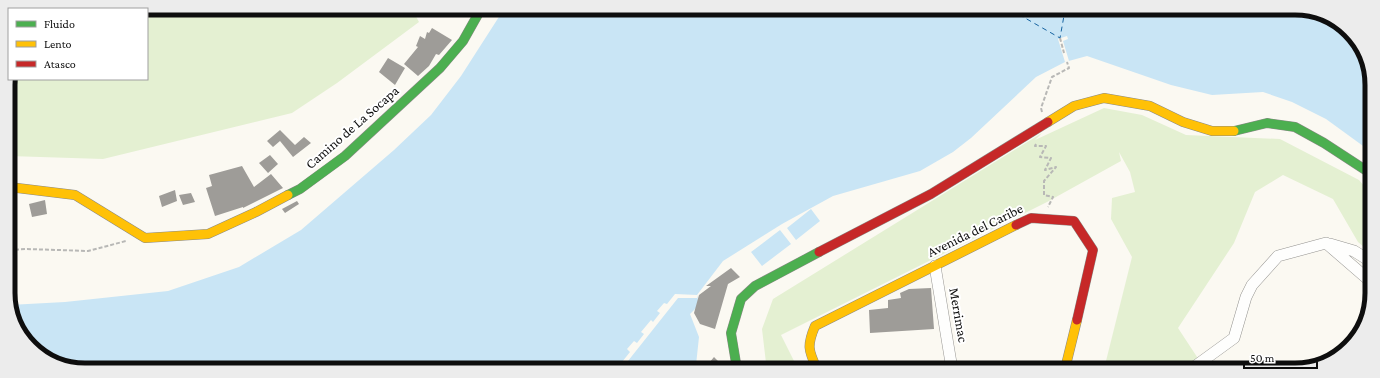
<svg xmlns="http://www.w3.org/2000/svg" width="1380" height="378" font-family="'Crimson Pro',serif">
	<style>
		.green { fill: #e4f0d2 }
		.water { fill: #c9e5f5 }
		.pier { fill: #fbf9f2 }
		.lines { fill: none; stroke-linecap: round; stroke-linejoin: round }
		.ferry { stroke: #1663a0; stroke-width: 1; stroke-dasharray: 5 4; stroke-linecap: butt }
		.building { fill: #9e9c98 }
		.street-casing { stroke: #959491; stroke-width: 12 }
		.fast-casing { stroke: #8b8a87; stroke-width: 10 }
		.slow-casing { stroke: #8b8a87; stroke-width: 10 }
		.jam-casing { stroke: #8b8a87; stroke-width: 10 }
		.path { stroke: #b8b8b6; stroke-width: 2; stroke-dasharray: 4 2; stroke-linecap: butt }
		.street { stroke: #fefefd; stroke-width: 11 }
		.fast { stroke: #4caf50; stroke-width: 9 }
		.slow { stroke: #ffc107; stroke-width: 9 }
		.jam { stroke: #c62828; stroke-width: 9 }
		.labels { text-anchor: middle; stroke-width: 4; stroke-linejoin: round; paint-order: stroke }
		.street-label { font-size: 14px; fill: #0e0e0e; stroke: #fff }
		.rim { fill: none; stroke: #0e0e0e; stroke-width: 5 }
	</style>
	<rect width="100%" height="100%" fill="#fbf9f2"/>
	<path class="green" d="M85,8L412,9L419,22L337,83L292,113L103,159L9,156V78V79H147V9H80Z
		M1104,108L1142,115L1186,135L1280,139L1359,180L1370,193V252L1358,242L1333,199L1283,175L1255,192L1234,243L1178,328L1201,363L1194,370L1104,369L1132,257L1111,219L1112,198L1135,192L1130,172L1119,152L1121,161L1047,202L781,335L798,369H769L766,363L762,329L773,299L1042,133L1035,140Z"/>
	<path class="water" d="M504,9L1315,11L1353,34L1371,70L1370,151L1326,119L1292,102L1263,92L1212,95L1171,85L1087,56L1065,62L1036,77L971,138L953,152L920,171L833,196L782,224L723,261L697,295L699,305L690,314L699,337L696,365L690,369L65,367L27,344L9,308V305L65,302L168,291L239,267L301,230L394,150L431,115L461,76Z
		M811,209L820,221L796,240L787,228Z
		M780,230L791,244L762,266L751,252Z"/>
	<path class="pier" d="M1067,36L1068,39L1063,41L1069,61L1065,62L1058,39Z
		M675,294L697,295V298H678L624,366L622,362L630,352L627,349L634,341L637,343L644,334L641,332L651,320L653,322L660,313L657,311L664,303L667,304Z"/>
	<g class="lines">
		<path class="ferry" d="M1011,10L1060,38L1065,10"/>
	</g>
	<path class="building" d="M432,28L452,40L439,55L436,54L429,66L418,76L404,64L418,47L416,46L420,36L425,39L427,32L429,33Z
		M388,58L405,68L395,85L379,72Z
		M280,130L295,145L304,137L311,143L293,157L280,141L273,147L267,141Z
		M270,155L278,164L268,173L259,163Z
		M242,166L254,187L271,174L283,188L243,208V207L215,216L206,188L212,186L209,175Z
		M175,190L177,201L162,207L159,196Z
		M191,193L195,202L183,205L179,195Z
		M45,200L47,214L32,217L29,204Z
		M297,201L299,204L285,213L282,209Z
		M731,268L740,277L728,284L715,329L700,324L694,313L699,295L711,286H706Z
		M931,288L934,329L870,333L869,310L888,308V300L901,298L900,293L909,289Z
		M714,357L726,369H704Z"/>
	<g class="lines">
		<defs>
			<path id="street" d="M1330,244L1354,251L1370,261
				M935,266L952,369
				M1190,370L1234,338L1246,297L1252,285L1278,256L1326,243L1370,281"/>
			<path id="fast" d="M1234,131L1267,123L1295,127L1324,143L1370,173
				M288,195L300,189L345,156L440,68L463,41L481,9
				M737,369L731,333L741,299L755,286L819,252"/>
			<path id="slow" d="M1048,122L1074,106L1104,98L1150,106L1183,122L1212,131H1234
				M9,187L75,195L145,238L208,234L256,212L288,195
				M817,369C808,350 807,345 815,326L1016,225
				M1065,369L1077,320"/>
			<path id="jam" d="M1016,225L1031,218L1074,221L1093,250L1077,320
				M819,252L931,194L1048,122"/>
		</defs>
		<use href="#street" class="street-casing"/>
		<use href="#fast" class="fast-casing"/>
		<use href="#slow" class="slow-casing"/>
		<use href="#jam" class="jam-casing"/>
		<path class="path" d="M1060,38L1064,53
			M1042,112L1041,108L1052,77L1069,68L1067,62
			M1036,144L1035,146H1046L1040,157L1051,158L1045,170L1056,167L1044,181V195L1053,197L1048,207
			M9,250L27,249L88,251L126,241"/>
		<use href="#street" class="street"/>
		<use href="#fast" class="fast"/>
		<use href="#slow" class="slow"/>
		<use href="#jam" class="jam"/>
	</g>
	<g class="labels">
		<g class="street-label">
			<text transform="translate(352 127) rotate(-41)" y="5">Camino de La Socapa</text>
			<text transform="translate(975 230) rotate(-26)" y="5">Avenida del Caribe</text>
			<text transform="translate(959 315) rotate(80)" y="5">Merrimac</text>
		</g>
	</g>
	<path d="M0 0H1380V378H0ZM85 15H1295A70 70 0 0 1 1365 85V293A70 70 0 0 1 1295 363H85A70 70 0 0 1 15 293V85A70 70 0 0 1 85 15Z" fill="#ececec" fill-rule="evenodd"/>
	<path class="rim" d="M85 15H1295A70 70 0 0 1 1365 85V293A70 70 0 0 1 1295 363H85A70 70 0 0 1 15 293V85A70 70 0 0 1 85 15Z"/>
	<rect x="8" y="8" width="140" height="72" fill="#ffffff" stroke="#9f9f9f"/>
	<rect x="16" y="21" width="20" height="6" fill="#4caf50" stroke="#9f9f9f"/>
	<text x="44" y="28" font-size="12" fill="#0e0e0e">Fluido</text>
	<rect x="16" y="41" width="20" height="6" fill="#ffc107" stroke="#9f9f9f"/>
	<text x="44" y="48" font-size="12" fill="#0e0e0e">Lento</text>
	<rect x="16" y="61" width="20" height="6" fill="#c62828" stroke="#9f9f9f"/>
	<text x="44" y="68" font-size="12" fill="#0e0e0e">Atasco</text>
	<path d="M1244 362v6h73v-6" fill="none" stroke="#0e0e0e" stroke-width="2"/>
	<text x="1250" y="362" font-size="12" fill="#0e0e0e" stroke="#ffffff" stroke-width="3" paint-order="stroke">50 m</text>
</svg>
